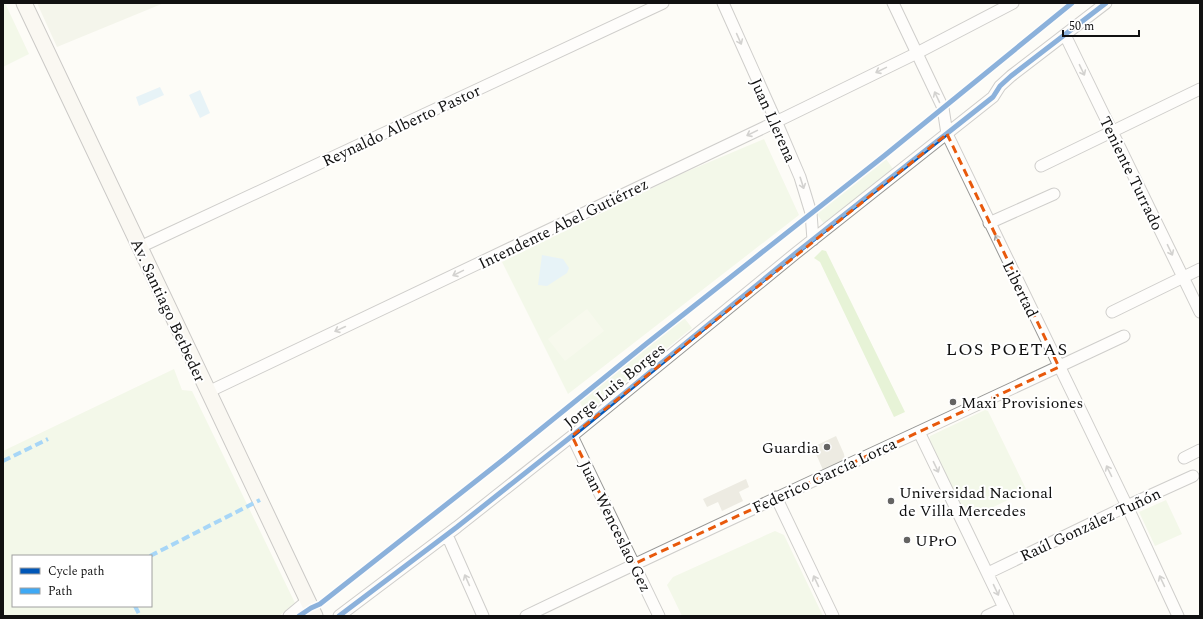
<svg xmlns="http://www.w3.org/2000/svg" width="1203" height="619" font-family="Spectral,serif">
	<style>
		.green { fill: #e7f3d7; fill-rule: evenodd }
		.cemetery { fill: #e9eedb }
		.pitch { fill: #f0f6e1 }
		.plaza { fill: #edebe2 }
		.water { fill: #cde8f7 }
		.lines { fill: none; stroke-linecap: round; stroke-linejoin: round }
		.minor-casing { stroke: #979795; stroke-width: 13 }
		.secondary-casing { stroke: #8e8d8b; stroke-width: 17 }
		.minor { stroke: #fffffe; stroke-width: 11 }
		.secondary { stroke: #f6f4eb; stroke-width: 15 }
		.quiet { stroke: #3fa9f5; stroke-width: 4; stroke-dasharray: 8 4; stroke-linecap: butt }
		.cycleway-casing { stroke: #fff; stroke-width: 8 }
		.cycleway { stroke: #0057b8; stroke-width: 5 }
		.oneway { stroke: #a0a09f }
		.marked { fill: none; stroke: #e8590c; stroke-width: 3; stroke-dasharray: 8 5; stroke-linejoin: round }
		.poi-dot { fill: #646362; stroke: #fff; stroke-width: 1.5 }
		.labels { text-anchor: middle; stroke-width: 4; stroke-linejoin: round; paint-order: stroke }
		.street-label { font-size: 16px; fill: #111; stroke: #fff }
		.poi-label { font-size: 16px; fill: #111; stroke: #fff; text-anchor: start }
		.quarter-label { font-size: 18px; letter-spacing: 1px; fill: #111; stroke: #fff }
	</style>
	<rect width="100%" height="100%" fill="#fdfcf7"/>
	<path class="green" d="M3,3H5L29,54L3,67Z
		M764,139L799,215L568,394L502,262L681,174Z
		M884,156L893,169L824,224L817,214L816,209Z
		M822,250L826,251L905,412L894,417L820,262L814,258Z
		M682,315L692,328L586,414L578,399Z
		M174,369L182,390L192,391L295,603L279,616H3V451ZM13,556H151V606H13Z
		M985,410L988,411L1027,491L966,520L929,440L930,436Z
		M1166,500L1182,534L1155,546L1139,512Z
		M775,531L784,535L823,616H682L667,585L673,577Z"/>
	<path class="cemetery" d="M37,3H164L57,47Z"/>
	<path class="pitch" d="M587,309L604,331L565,361L548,339Z"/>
	<path class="plaza" d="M836,436L844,454L845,460L823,470L813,447Z
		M746,479L749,487L739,492L743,501L722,511L718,502L707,507L703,499Z"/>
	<path class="water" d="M160,87L164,95L139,106L136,97Z
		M200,90L210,113L200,118L189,95Z
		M542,255L563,259L569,268L567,273L547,286L538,285Z"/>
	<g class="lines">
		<defs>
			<path id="minor" d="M723,3L776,121L800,177L811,213L813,240
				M893,3L943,108L947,134L1127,506L1178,616
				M1065,35L1200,312
				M1041,166L1200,89
				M989,223L1054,194
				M140,247L663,3
				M1112,312L1200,269
				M208,392L786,117L917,53L1013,3
				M919,432L1008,616
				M572,436L659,616
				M1184,458L1200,450
				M776,497L833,616
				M447,535L483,616
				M988,573L1127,506L1193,476
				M289,616L307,601
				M339,616L457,527L572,436L796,253L993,97L1000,86L1011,76L1106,3
				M526,616C724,521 924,430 1124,336
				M987,616L1004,608"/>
			<path id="secondary" d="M24,3L315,616"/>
		</defs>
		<use href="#minor" class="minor-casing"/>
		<use href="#secondary" class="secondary-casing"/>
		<use href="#minor" class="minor"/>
		<use href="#secondary" class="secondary"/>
		<path class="quiet" d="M3,461L48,439
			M150,556L260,500
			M135,606L140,616"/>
		<defs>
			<path id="cycleway" d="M299,616L311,608L320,604L504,459L646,344L884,156L1072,3
				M339,616L457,527L572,436L796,253L993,97L1000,86L1011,76L1106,3"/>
		</defs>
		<use href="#cycleway" class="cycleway-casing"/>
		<use href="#cycleway" class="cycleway"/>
	</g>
	<defs><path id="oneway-shaft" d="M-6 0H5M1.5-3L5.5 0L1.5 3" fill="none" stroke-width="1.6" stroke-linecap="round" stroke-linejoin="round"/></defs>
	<g class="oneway">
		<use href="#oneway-shaft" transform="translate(739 39) rotate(66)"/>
		<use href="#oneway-shaft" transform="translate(881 70) rotate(154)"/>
		<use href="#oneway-shaft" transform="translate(1082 70) rotate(64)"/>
		<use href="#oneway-shaft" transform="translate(937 97) rotate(-115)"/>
		<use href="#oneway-shaft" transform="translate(752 133) rotate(154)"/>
		<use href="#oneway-shaft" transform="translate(802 183) rotate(72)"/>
		<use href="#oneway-shaft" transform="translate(998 240) rotate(-116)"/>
		<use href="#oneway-shaft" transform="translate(1170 250) rotate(64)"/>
		<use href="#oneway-shaft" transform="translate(458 273) rotate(154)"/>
		<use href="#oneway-shaft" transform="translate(340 329) rotate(155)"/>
		<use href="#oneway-shaft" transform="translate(936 467) rotate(64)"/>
		<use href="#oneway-shaft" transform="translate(1109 471) rotate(-116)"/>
		<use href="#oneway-shaft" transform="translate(467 580) rotate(-114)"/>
		<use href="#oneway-shaft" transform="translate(816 581) rotate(-115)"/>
		<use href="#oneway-shaft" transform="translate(1162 581) rotate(-115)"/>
		<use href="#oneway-shaft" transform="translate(996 590) rotate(65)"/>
	</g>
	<path d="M0 0H1203V619H0ZM947,134L1059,367L634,564L572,436Z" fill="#fdfcf7" fill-opacity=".55" fill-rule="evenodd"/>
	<path class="marked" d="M947,134L1059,367L634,564L572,436Z"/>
	<g class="poi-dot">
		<circle cx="953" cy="402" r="4"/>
		<circle cx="827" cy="447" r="4"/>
		<circle cx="891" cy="501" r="4"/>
		<circle cx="907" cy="540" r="4"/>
	</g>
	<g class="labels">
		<g class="street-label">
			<text transform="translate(774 120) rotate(66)" y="6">Juan Llerena</text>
			<text transform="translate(401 125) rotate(-25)" y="6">Reynaldo Alberto Pastor</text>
			<text transform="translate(1132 173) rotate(64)" y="6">Teniente Turrado</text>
			<text transform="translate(563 223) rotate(-26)" y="6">Intendente Abel Gutiérrez</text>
			<text transform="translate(1021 289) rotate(64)" y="6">Libertad</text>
			<text transform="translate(169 310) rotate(65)" y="6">Av. Santiago Betbeder</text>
			<text transform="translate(614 385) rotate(-39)" y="6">Jorge Luis Borges</text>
			<text transform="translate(824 475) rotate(-25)" y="6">Federico García Lorca</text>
			<text transform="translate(1090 524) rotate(-25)" y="6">Raúl González Tuñón</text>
			<text transform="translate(616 526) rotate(64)" y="6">Juan Wenceslao Gez</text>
		</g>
		<g class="poi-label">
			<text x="961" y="408">Maxi Provisiones</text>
			<text x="819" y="453" text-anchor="end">Guardia</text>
			<text x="899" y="498">Universidad Nacional<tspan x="899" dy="18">de Villa Mercedes</tspan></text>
			<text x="915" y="546">UPrO</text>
		</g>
		<g class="quarter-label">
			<text x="1007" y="355">LOS POETAS</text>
		</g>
	</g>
	<rect width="1203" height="619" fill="none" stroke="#111111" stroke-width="8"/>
	<rect x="12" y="555" width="140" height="52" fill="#ffffff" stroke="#a0a0a0"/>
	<rect x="20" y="568" width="20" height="6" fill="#0057b8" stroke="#a0a0a0"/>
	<text x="48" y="575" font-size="12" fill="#111111">Cycle path</text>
	<rect x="20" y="588" width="20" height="6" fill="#3fa9f5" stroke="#a0a0a0"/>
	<text x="48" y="595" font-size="12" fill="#111111">Path</text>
	<path d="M1063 30v6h76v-6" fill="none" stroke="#111111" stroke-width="2"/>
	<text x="1069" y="30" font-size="12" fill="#111111" stroke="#ffffff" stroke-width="3" paint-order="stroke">50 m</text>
</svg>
